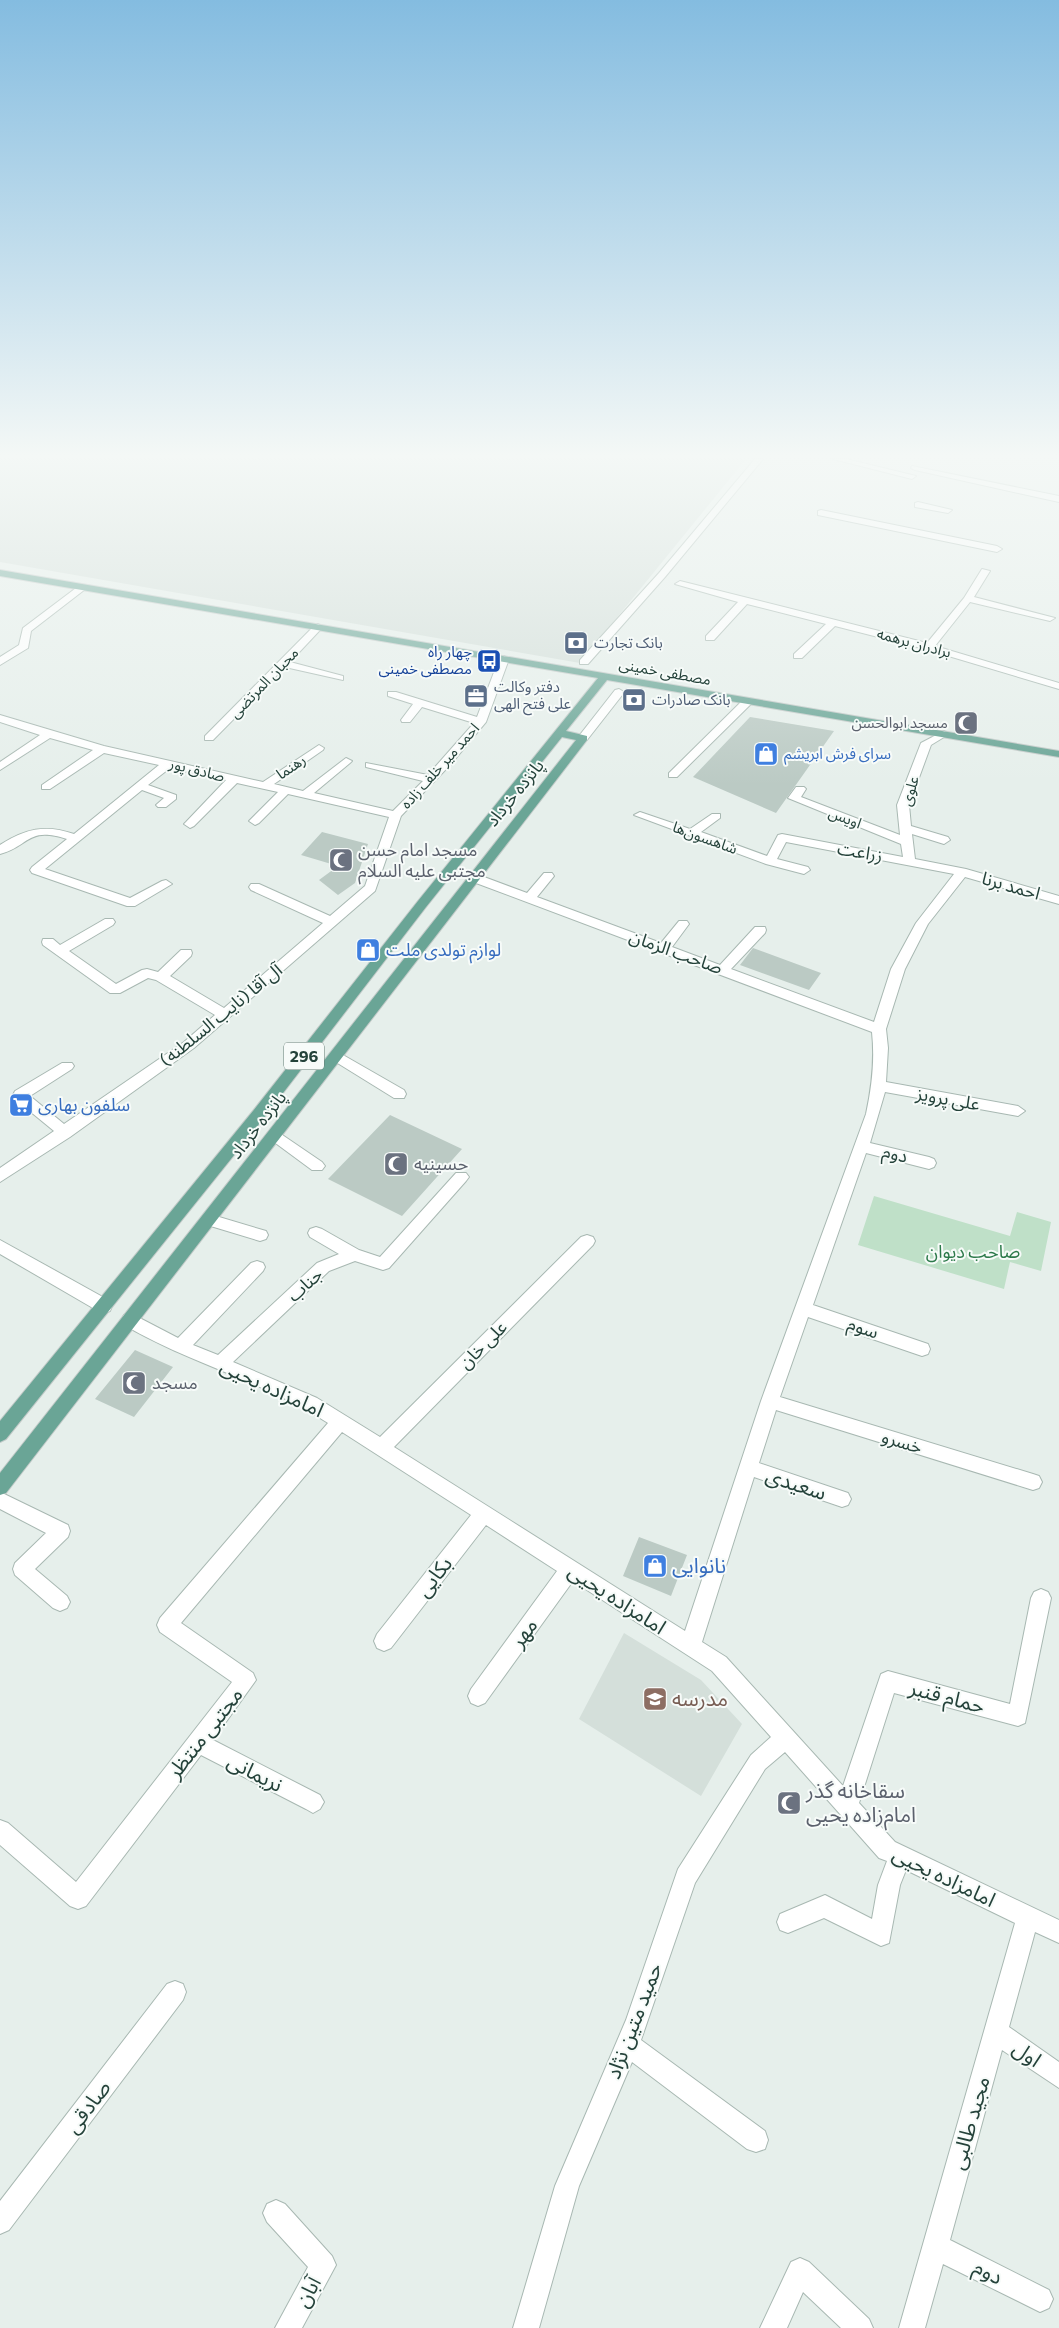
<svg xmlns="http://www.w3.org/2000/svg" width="1059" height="2328" font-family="Commissioner,'Noto Sans Arabic',sans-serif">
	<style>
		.built { fill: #d4dfda }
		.green { fill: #bfe0c8 }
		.building { fill: #bbcac4 }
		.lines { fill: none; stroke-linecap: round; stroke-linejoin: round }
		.street-casing { stroke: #a8b8b2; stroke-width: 2 }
		.primary-casing { stroke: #c2cac8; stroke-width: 2 }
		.street { fill: #fff; fill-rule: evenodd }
		.primary { fill: #6aa596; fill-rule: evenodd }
		.labels { text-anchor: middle; stroke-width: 4; stroke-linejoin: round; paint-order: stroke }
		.far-service-label { font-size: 15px; fill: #4e5e75; stroke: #f7fbf9; text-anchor: start }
		.far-street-label { font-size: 15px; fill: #24423a; stroke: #f7fbf9 }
		.far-transit-label { font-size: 15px; fill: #164399; stroke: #f7fbf9; text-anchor: end }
		.far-worship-label { font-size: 15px; fill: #5b616d; stroke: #f7fbf9; text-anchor: end }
		.far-shop-label { font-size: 15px; fill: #366cbe; stroke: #f7fbf9; text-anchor: start }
		.shield { fill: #f7fbf9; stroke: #637a73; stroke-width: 1 }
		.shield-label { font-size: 16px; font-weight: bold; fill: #24423a }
		.street-label { font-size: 18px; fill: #24423a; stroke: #f7fbf9 }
		.worship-label { font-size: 18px; fill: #5b616d; stroke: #f7fbf9; text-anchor: start }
		.shop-label { font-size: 18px; fill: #366cbe; stroke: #f7fbf9; text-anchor: start }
		.park-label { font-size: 18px; fill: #2d7a4b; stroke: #f7fbf9 }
		.near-street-label { font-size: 21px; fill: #24423a; stroke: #f7fbf9 }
		.near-shop-label { font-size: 21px; fill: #366cbe; stroke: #f7fbf9; text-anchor: start }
		.near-education-label { font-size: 21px; fill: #785e54; stroke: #f7fbf9; text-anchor: start }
		.near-worship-label { font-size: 21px; fill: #5b616d; stroke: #f7fbf9; text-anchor: start }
	</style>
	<rect width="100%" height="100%" fill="#e6efeb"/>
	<path class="built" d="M0,459H746L580,663L0,562Z
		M624,1633L701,1680L742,1724L701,1796L579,1719Z"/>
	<path class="green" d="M874,1196L1010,1236L1017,1212L1051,1222L1041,1271L1010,1262L1004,1289L858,1245Z"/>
	<path class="building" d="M750,717L834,731L776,813L693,777Z
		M322,832L368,844L355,883L338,895L319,880L338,866L301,855Z
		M753,948L821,973L809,990L740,965Z
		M390,1115L462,1149L402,1216L328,1179Z
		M135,1350L173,1367L134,1417L95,1399Z
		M639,1537L687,1555L671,1596L623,1576Z"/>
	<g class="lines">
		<defs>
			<path id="street" d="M755,459H763L665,577L588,664H580V660L659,573Z
				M833,459H846L916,476L912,479Z
				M912,466L1059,496V502L915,470L911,468Z
				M918,502L952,510L948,513L915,507V503Z
				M821,510L997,546L1002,549L997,552L818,515V511Z
				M982,569L990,571L974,597L1055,618L1050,621L970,602L935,646L1059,683V689L925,649L835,626L802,658H794V654L826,624L747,604L714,640H706V636L738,602L675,584L680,581L927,643L964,598Z
				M80,585L88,587L31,631L28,648L0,665V657L19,645L23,628Z
				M318,624L323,627L321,629L290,662L343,676V680L285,667L213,740H205V736L315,625Z
				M504,656L509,659L486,722L451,764L401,816L375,891L194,1048L70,1137L0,1182V1168L54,1131L15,1099L13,1095L15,1091L62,1063H72L74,1066L72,1069L30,1096L64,1124L184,1042L215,1015L156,980L148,978L120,993H110L43,945L42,942L43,939H53L60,945L105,919H113L115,922L113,925L69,951L116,984L142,970L147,969L158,972L181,950H191L192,953L191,956L170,976L224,1008L323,923L251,890L249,887L251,884H259L330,916L365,886L389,817L288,794L259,823L255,825L249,821L278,792L237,783L194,826L190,828L184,824L186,822L226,780L170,768L148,785L176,795V799L166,807H158L156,805L164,798L142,790L45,869L130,898L162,881L166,880L172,884L135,906H127L32,873L30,870L32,867L67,839C27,826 30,846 0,854V845C25,829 45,824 74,834L159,765L104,753L50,789H42V785L93,750L50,738L0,770V762L40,735L0,722V715L104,746L263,782L319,745L324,748L323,750L274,784L303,791L346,758L352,761L350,763L314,793L393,811L423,781L366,767V763L428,775L474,723L422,707L410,722H402L401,720L413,704L388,696V692H396L477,717L499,659Z
				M619,689L624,692L623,694L587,740H579V736L615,690Z
				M748,698L752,699V703L677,777H669V773L744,699Z
				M944,731L949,734L931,745L909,805L911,826L948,837L950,840L944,844L912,834L915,859L966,869L1059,896V904L965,877L928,924L905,969L886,1029L888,1048L886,1082L1018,1106L1025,1111L1018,1116L885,1092L870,1143L929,1157L934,1159L936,1163L934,1167L929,1169L866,1153L813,1305L928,1344L930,1349L928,1354L922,1356L808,1317L780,1397L1033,1474L1039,1476L1042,1482L1039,1488L1033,1490L776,1410L759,1463L848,1493L851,1499L848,1505L842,1507L754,1477L702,1642L726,1657L843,1786L881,1674L888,1671L1010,1704L1031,1598L1034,1592L1041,1589L1048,1592L1051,1598L1025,1723L1018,1726L894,1693L859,1803L895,1842L1059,1920V1943L1035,1932L1009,2027L1059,2062V2088L1002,2050L950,2240L1049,2290L1053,2299L1049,2308L1040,2312L943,2264L925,2328H899L1015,1923L906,1870L900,1885L889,1943L881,1946L824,1918L788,1933L780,1930L777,1922L780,1914L825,1895L872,1919L878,1885L887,1861L879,1858L785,1752L765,1769L695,1883L641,2040L765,2131L768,2140L765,2149L756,2152L747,2149L632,2062L579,2186L539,2328H513L555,2186L626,2020L678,1869L751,1755L771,1737L712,1671L573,1581L485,1703L478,1706L471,1703L468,1696L471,1689L557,1571L486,1525L391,1648L384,1651L377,1648L374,1641L377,1634L471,1515L342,1432L181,1623L253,1673L256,1680L213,1740L320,1795L324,1802L320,1809L313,1813L306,1809L201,1755L86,1906L78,1909L70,1906L0,1845V1820L8,1823L76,1882L232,1682L160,1632L157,1625L160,1618L328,1423C265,1382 189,1363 124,1325L122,1320L124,1315L130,1313L178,1338L251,1263L257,1261L263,1263L265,1267L263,1271L193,1345L218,1355L317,1263L339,1254L310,1237L308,1233L310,1229L316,1227L322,1229L359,1250L380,1257L456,1173H466L469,1177L466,1181L389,1268L383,1270L355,1261L329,1271L233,1362L317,1398L380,1437L581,1237L587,1235L593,1237L595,1241L593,1245L394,1447L685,1631L761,1401L866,1114C872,1086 875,1060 872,1032L468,880L466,877L472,873L476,874L527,893L544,873H552L554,876L537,897L661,943L679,921H687L689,924L672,947L720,965L755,927H765L766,930L765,933L731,969L874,1022L891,969L916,923L954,874L786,842L777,859L808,867L810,870L804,874L766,864L634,815L640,812L690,829L712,814H720V818L701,832L767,856L778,835L782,834L903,857L901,844L788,798L796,787H804L806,789L801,797L900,835L897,805L921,743Z
				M336,1051L404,1090L406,1094L404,1098H394L331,1059L329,1056L331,1053Z
				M275,1130L322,1162L325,1166L322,1170H312L270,1139L268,1135L270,1131Z
				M209,1214L266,1231L268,1235L266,1239L260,1241L204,1224L201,1220L204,1216Z
				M0,1240L110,1301L112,1306L110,1311L104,1313L98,1311L0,1254Z
				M0,1492L68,1525L70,1531L68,1537L35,1569L67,1596L70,1602L67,1608L60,1611L53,1608L15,1575L13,1569L15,1563L46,1533L0,1509Z
				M175,1981L183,1984L186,1992L183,2000L9,2230L0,2234V2201L167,1984Z
				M276,2200L285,2204L332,2256L336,2265L302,2328H275L308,2267L267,2222L263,2213L267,2204Z
				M800,2258L809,2262L869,2319L873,2328H841L803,2292L787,2328H760L791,2262Z"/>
			<path id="primary" d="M0,570L1059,751V757L607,680L566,731L587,736V740L6,1493L0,1495V1473L576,740L562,737L426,907L263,1119L6,1439L0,1442V1421L253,1111L418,901L598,678L0,576Z"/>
		</defs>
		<use href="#street" class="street-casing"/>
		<use href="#primary" class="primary-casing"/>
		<use href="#street" class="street"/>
		<use href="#primary" class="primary"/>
	</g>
	<linearGradient id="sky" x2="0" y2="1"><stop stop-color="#84bce0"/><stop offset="0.58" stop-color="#f4f8f6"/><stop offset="1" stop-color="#f4f8f6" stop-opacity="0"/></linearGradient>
	<rect width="1059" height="785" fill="url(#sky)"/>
	<defs>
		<symbol id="bank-square" viewBox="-11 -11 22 22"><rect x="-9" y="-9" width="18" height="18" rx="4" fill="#5c6f8a" stroke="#f7fbf9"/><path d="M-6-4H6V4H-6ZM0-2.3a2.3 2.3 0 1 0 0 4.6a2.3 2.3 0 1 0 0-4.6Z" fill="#fff"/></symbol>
		<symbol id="bus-square" viewBox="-11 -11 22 22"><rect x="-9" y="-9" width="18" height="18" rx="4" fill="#1a4fb4" stroke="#f7fbf9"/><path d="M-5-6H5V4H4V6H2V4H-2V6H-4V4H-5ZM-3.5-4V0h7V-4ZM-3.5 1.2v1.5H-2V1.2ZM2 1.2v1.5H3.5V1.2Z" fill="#fff"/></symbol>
		<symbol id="office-square" viewBox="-11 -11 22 22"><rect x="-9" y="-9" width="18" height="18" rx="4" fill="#5c6f8a" stroke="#f7fbf9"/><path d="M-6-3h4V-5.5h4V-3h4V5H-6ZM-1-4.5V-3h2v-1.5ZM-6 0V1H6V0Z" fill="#fff"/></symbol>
		<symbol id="mosque-square" viewBox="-11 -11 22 22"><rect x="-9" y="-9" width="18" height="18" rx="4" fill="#6b7280" stroke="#f7fbf9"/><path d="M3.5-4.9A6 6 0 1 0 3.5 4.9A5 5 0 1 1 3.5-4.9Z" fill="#fff"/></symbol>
		<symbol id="shop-square" viewBox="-11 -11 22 22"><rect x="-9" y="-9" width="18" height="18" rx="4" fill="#3f7fe0" stroke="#f7fbf9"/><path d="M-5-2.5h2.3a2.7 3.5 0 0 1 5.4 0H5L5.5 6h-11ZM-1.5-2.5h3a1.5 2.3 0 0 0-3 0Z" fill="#fff"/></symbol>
		<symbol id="supermarket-square" viewBox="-11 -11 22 22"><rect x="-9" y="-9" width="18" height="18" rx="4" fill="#3f7fe0" stroke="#f7fbf9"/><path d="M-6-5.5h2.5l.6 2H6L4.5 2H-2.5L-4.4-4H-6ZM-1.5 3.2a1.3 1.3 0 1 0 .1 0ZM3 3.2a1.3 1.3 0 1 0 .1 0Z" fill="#fff"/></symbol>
		<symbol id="school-square" viewBox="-11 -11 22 22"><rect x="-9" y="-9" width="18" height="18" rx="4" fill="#8d6e63" stroke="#f7fbf9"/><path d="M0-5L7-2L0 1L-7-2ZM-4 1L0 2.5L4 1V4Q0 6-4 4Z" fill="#fff"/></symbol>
	</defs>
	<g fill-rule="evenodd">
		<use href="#bank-square" x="562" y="629" width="28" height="28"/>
		<use href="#bus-square" x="475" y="647" width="28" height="28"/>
		<use href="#office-square" x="462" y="682" width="28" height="28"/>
		<use href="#bank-square" x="620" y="686" width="28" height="28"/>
		<use href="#mosque-square" x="952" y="709" width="28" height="28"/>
		<use href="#shop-square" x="752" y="740" width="28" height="28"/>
		<use href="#mosque-square" x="327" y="846" width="28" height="28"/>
		<use href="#shop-square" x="354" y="936" width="28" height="28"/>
		<use href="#supermarket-square" x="7" y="1091" width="28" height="28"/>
		<use href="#mosque-square" x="382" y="1150" width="28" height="28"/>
		<use href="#mosque-square" x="120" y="1369" width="28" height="28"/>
		<use href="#shop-square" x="641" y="1552" width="28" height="28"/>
		<use href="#school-square" x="641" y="1685" width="28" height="28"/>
		<use href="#mosque-square" x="775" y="1789" width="28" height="28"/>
	</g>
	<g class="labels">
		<g class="far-service-label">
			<text x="594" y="648">بانک تجارت</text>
			<text x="494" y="692">دفتر وکالت<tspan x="494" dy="17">علی فتح الهی</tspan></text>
			<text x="652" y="705">بانک صادرات</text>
		</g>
		<g class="far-street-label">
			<text transform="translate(914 643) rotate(15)" y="5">برادران برهمه</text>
			<text transform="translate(665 672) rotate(10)" y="5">مصطفی خمینی</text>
			<text transform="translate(264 683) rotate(-46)" y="5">محبان المرتضی</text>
			<text transform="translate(440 766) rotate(-48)" y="5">احمد میر خلف زاده</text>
			<text transform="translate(291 767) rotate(-34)" y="5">رهنما</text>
			<text transform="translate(197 770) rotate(14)" y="5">صادق پور</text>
			<text transform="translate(910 791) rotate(-74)" y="5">علوی</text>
			<text transform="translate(845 818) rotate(21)" y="5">اویس</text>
			<text transform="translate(705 838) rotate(20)" y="5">شاهسون‌ها</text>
		</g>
		<g class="far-transit-label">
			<text x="472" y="657">چهار راه<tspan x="472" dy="17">مصطفی خمینی</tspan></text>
		</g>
		<g class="far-worship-label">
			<text x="948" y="728">مسجد ابوالحسن</text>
		</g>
		<g class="far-shop-label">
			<text x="784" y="759">سرای فرش ابریشم</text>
		</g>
		<rect class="shield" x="284" y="1042.5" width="40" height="27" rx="4"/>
		<g class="shield-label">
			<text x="304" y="1062">296</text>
		</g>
		<g class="street-label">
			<text transform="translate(515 793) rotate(-51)" y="6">پانزده خرداد</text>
			<text transform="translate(860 852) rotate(10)" y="6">زراعت</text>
			<text transform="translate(1011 886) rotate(16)" y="6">احمد برنا</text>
			<text transform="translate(676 952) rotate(20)" y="6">صاحب الزمان</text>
			<text transform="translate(221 1015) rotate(-39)" y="6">آل آقا (نایب السلطنه)</text>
			<text transform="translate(948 1099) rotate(10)" y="6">علی پرویز</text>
			<text transform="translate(258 1125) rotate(-52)" y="6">پانزده خرداد</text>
			<text transform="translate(895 1154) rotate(14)" y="6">دوم</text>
			<text transform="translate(305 1285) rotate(-42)" y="6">جناب</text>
			<text transform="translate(863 1328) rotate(19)" y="6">سوم</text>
			<text transform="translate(483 1345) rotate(-45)" y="6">علی خان</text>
			<text transform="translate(902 1442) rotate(17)" y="6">خسرو</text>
		</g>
		<g class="worship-label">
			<text x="358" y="856">مسجد امام حسن<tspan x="358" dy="21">مجتبی علیه السلام</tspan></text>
			<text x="414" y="1170">حسینیه</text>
			<text x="152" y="1389">مسجد</text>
		</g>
		<g class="shop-label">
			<text x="386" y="956">لوازم تولدی ملت</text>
			<text x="38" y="1111">سلفون بهاری</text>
		</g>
		<g class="park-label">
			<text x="973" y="1258">صاحب دیوان</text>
		</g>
		<g class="near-street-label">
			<text transform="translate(272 1388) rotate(25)" y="7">امامزاده یحیی</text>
			<text transform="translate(796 1484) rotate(18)" y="7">سعیدی</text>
			<text transform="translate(434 1577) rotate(-52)" y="7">بکایی</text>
			<text transform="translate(617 1599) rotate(33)" y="7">امامزاده یحیی</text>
			<text transform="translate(524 1633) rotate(-54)" y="7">مهر</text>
			<text transform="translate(947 1697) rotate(15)" y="7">حمام قنبر</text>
			<text transform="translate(205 1733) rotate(-52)" y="7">مجتبی منتظر</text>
			<text transform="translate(255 1773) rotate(27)" y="7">نریمانی</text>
			<text transform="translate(944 1877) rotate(26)" y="7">امامزاده یحیی</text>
			<text transform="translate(634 2021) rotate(-69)" y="7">حمید متین نژاد</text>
			<text transform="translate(1027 2054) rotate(35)" y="7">اول</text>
			<text transform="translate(88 2107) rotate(-53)" y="7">صادقی</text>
			<text transform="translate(970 2123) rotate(-74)" y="7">مجید طالبی</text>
			<text transform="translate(988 2272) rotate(27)" y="7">دوم</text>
			<text transform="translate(308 2292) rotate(-61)" y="7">آبان</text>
		</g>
		<g class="near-shop-label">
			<text x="672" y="1573">نانوایی</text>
		</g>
		<g class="near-education-label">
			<text x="672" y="1706">مدرسه</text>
		</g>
		<g class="near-worship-label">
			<text x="806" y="1798">سقاخانه گذر<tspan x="806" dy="24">امام‌زاده یحیی</tspan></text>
		</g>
	</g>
</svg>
